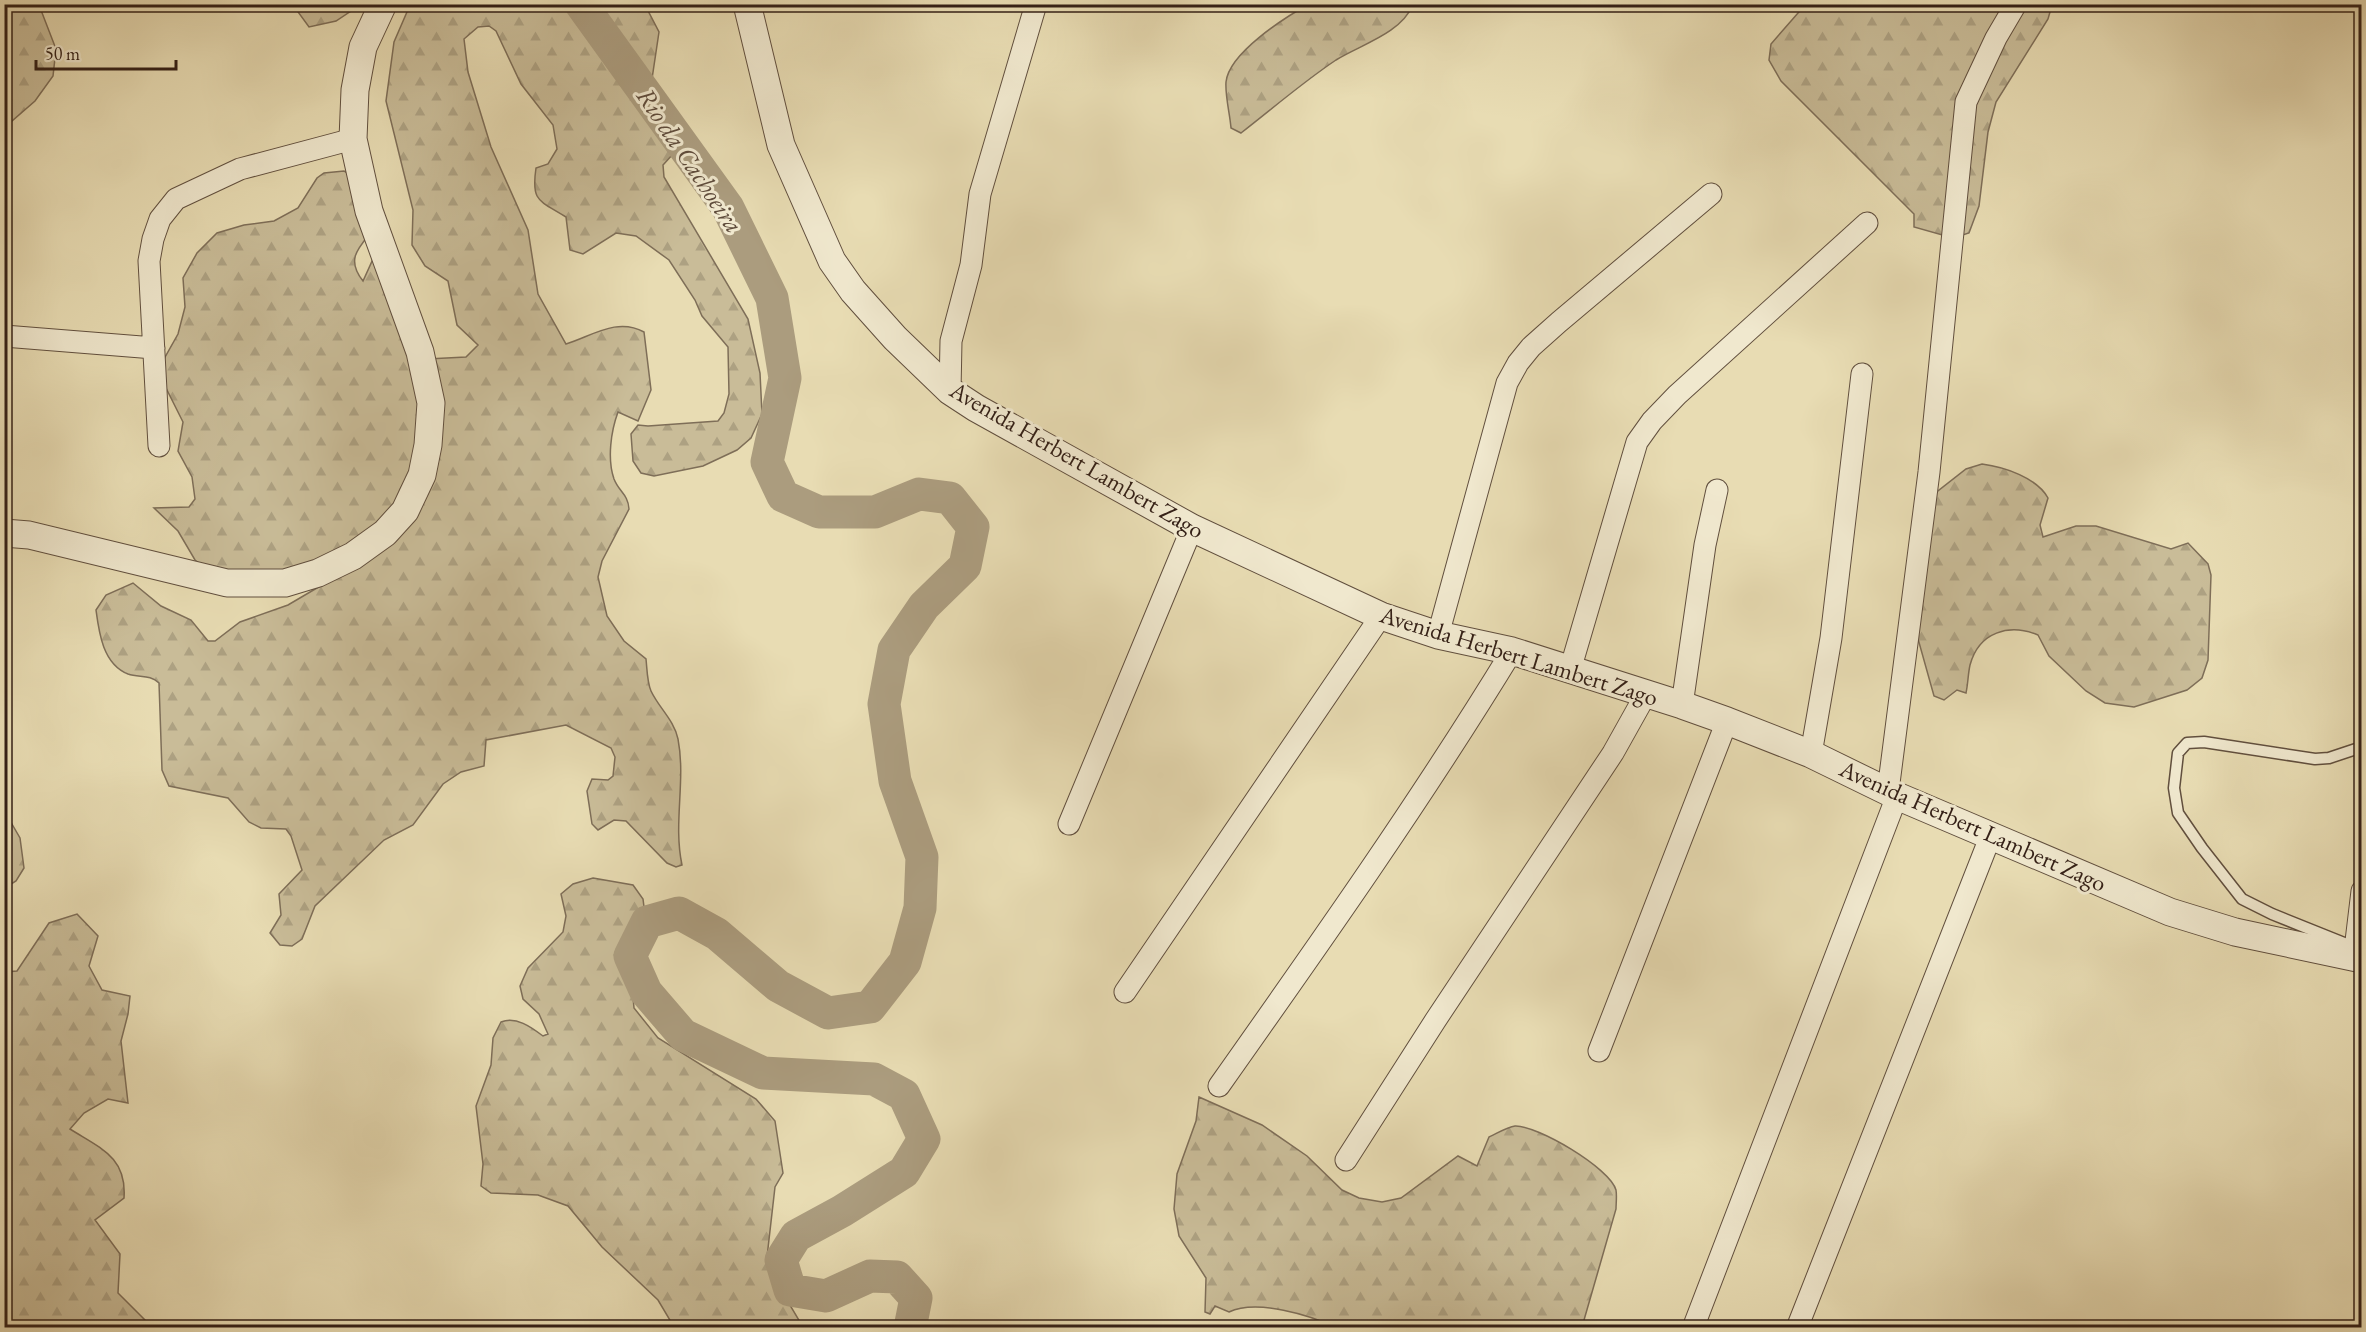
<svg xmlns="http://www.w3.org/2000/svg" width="2366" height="1332" font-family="'EB Garamond',serif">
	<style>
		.forest { fill: url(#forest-firs); stroke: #7e6e58; stroke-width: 1.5 }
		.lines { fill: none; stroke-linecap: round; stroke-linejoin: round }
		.river { stroke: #ab9c7e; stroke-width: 33 }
		.service-casing { stroke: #614f3e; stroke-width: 13 }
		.minor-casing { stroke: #614f3e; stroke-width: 23 }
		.tertiary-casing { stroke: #614f3e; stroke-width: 29 }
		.service { stroke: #f0e8ce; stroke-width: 10 }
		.minor { stroke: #f0e8ce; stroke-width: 21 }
		.tertiary { stroke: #f0e8ce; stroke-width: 27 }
		.labels { text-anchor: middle; stroke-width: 6; stroke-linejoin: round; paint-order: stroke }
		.street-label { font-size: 24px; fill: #342017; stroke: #f0e8ce }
		.water-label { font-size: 26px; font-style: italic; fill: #5e4b3b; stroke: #f0e8ce }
	</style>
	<defs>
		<pattern id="forest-firs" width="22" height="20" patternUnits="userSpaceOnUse" patternTransform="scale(1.5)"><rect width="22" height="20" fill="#c9bc98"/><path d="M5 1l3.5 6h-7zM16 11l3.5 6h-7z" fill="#ada182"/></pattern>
	</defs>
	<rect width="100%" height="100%" fill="#e8dcb3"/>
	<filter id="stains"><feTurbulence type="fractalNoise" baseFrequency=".00333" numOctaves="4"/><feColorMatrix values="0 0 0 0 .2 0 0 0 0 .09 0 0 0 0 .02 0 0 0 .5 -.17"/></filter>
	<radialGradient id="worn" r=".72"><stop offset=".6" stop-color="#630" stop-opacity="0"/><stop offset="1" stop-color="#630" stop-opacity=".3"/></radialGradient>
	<path class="forest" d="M5,4L39,5L56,49L53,76L35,101L5,127Z
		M1309,4L1413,5C1400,34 1362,44 1336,60C1303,82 1272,109 1241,133L1231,128C1230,114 1225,96 1226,82C1229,53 1284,18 1309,4Z
		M293,5H360L336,21L309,27Z
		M410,5H645L659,32L652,79L673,154L663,165L664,177L748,319L760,373L762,414L751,438L737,450L703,466L654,476L641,473L633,461L631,434L638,425L648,426L718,421L724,413L729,394L728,347L702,316L695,300L669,260L636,236L616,233L583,254L570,250L566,217C539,200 531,202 536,168L548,164L557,149L553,125L521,84L496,31L489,26L478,27L464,39L468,72L491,147L528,230L538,294L566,344C592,336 617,317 644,332L651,390L638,421L618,412C611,431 607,459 614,479C619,492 628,494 629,509L602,561L598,577L607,616L624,641L646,659C647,668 647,682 651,691C659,708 674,720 678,739C686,781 673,823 682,865L676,867L667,863L626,821L614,820L598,830L592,824L587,791L592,779L608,780L613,776L615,757L611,748L566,725L486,740L484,766L461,772L443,784L413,825L384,840L315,906L302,939L292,946L280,945L270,933L281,915L279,894L302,870L291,836L286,829L261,828L249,822L228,798L169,786L162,770L159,683C150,674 139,678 128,674C103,664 99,633 96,610L106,595L133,583L161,606L191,620L208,641H215L240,622L288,605L390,545L364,547L272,579L205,568L195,560L178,531L154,508L189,507L195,499L192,477L178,451L183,422L166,388L164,359L178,334L185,307L183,278L197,253L217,233L244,225L274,221L298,208L317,178L324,173L344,171L360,182L376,226C361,246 344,257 363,281L373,259L427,359L466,357L478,345L457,325L448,281L425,266L412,245L413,210L386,101L394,42Z
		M1805,5H2052L2048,19L1996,102L1988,132L1979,206L1969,233L1953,238L1914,227V214L1781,81L1769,60L1771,44Z
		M1982,464C2005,467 2037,478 2048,498L2040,525L2043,537L2076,526H2096L2171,549L2188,543L2208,564L2211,575L2208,660L2202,678L2187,690L2134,707L2105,703L2086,691L2049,656L2038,635C2009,623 1979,632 1970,665C1968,674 1968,684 1966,693L1957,690L1944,700L1934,696L1913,621L1929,498L1966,469Z
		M5,812L20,838L24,868L16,881L5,888Z
		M593,878L633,885L643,899L645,915L633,997L634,1008L658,1038L756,1099L775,1121L783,1173L775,1187L767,1257L778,1285L803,1327H674L658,1300L602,1247L568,1206L538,1195L491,1193L481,1186L483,1164L476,1106L491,1065L493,1038L501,1022C516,1016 531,1027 543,1036L548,1034L539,1014L523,999L520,986L528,968L563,932L566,916L561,894L573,884Z
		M77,914L98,936L89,966L102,990L130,996L128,1014L121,1041L128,1103L108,1099L84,1113L70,1129C100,1148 127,1157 124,1198L95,1220L120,1254L118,1293L152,1327H5V972L17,971L49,923Z
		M1199,1097L1262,1125L1307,1156L1342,1190L1359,1198L1382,1202L1401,1198L1458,1156L1477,1166L1489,1137C1496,1134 1507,1127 1515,1126C1537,1125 1610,1168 1616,1190C1617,1196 1616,1204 1616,1209L1582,1327L1337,1328C1310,1315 1257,1299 1229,1312L1215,1306L1210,1314L1205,1312L1206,1278L1179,1236L1174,1209L1177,1174L1196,1121Z"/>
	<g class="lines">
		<path class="river" d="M581,4L728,208L772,298L785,378L767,462L783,496L819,512H875L919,494L950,498L973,527L965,566L924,606L894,650L884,704L895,781L922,857L920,908L905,962L870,1007L828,1013L778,986L717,934L679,913L647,922L630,956L646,992L683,1035L763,1073L874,1079L904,1095L924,1139L904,1172L842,1211L796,1236L781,1260L790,1290L826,1296L870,1276L897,1277L916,1298L910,1328"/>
		<defs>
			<path id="service" d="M2344,943L2272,914L2242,899L2202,848L2178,813L2174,788L2178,753L2187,743L2204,742L2315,759L2329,758L2362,747"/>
			<path id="minor" d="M4,336L154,348
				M950,391L951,341L971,265L980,194L1036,4
				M159,446L149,261L153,239L160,219L176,199L240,169L353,139
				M1438,635L1507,383L1518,363L1531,347L1559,322L1711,194
				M1570,670L1637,442L1652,421L1677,395L1867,223
				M1682,705L1705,545L1717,490
				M1811,754L1831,638L1862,374
				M1888,791L1929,472L1966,102L1996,38L2016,4
				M1069,824L1192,528
				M2354,958L2362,891
				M1125,992L1381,616
				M1599,1051L1727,721
				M1219,1086C1320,943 1421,800 1512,651
				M1346,1160L1435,1021L1613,753L1646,694
				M1693,1328L1897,796
				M1797,1328L1991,835"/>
			<path id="tertiary" d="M747,4L781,145L832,261L853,291L895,338L950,391L976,408L1192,528L1381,616L1438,635L1512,651L1682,705L1727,721L1811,754L1897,796L2170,912L2235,932L2362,959
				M4,533L29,535L227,583H285L318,573L353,556L385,533L405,511L422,475L428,445L431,403L420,352L369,211L353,139L355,90L363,47L383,4"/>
		</defs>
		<use href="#service" class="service-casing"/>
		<use href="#minor" class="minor-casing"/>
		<use href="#tertiary" class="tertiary-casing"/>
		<use href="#service" class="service"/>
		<use href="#minor" class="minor"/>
		<use href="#tertiary" class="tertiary"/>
	</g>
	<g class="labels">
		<g class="street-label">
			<text transform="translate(1077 460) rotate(30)" y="8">Avenida Herbert Lambert Zago</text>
			<text transform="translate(1519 656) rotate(17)" y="8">Avenida Herbert Lambert Zago</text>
			<text transform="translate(1973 826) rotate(24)" y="8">Avenida Herbert Lambert Zago</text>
		</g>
		<g class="water-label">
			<text transform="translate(690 160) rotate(56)" y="9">Rio da Cachoeira</text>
		</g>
	</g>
	<rect width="2366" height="1332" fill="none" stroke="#e8dcb3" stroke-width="24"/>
	<rect x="6" y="6" width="2354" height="1320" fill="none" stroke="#342017" stroke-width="3"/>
	<rect x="12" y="12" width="2342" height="1308" fill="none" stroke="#342017" stroke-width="1.5"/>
	<path d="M36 60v9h140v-9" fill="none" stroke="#342017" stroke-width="3"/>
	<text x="45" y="60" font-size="18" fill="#342017" stroke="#f0e8ce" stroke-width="4.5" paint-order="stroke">50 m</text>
	<rect width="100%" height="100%" filter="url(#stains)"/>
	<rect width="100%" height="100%" fill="url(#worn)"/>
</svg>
